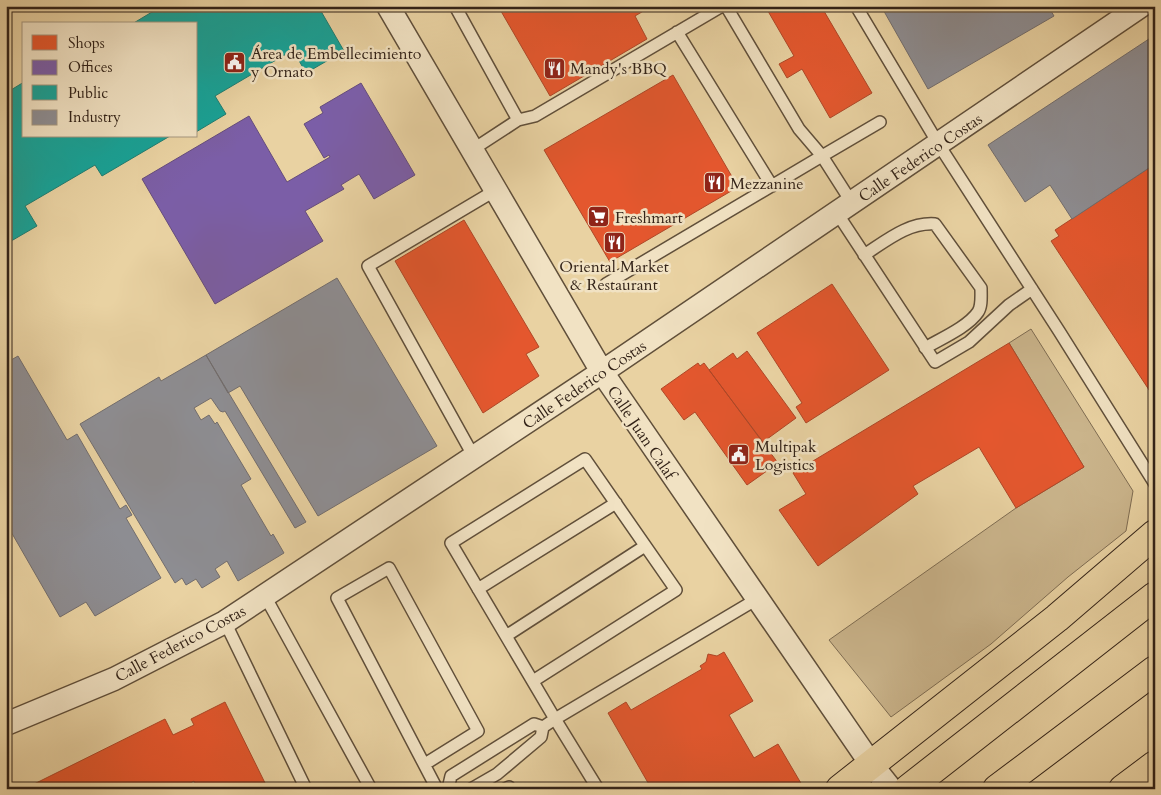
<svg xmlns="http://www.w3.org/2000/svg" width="1161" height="795" font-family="Cardo,serif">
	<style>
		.green { fill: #cab48b; stroke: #7e6c52 }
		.shops { fill: #e4572e; stroke: #af4727 }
		.offices { fill: #7b5ea7; stroke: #654c7c }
		.public { fill: #17a398; stroke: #1f7d72 }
		.industry { fill: #8d8d92; stroke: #726d6d }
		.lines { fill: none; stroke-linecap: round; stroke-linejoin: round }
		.lane-casing { stroke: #604f3a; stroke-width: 14 }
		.street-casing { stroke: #604f3a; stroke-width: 25 }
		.highway-casing { stroke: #332318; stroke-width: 30 }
		.lane { stroke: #f1e2c3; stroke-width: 11 }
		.street { stroke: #f1e2c3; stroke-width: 22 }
		.highway { stroke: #e9d2a2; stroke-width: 28 }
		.labels { text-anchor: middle; stroke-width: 5; stroke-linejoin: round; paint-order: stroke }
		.poi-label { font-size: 16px; fill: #332318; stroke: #f1e2c3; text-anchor: start }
		.street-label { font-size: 16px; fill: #332318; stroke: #f1e2c3 }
	</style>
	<rect width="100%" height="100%" fill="#e9d2a2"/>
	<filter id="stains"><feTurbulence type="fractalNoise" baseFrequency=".004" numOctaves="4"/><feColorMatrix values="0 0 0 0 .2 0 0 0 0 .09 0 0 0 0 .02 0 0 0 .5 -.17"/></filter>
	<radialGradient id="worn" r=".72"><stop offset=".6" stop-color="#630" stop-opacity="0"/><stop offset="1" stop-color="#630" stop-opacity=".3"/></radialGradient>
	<path class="green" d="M1031,329L1133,491L1126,531L1068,577L991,644L891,717L829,640L1016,508L1084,467L1009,343Z"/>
	<path class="shops" d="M498,6H652L635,16L647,39L550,96Z
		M765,6H821L872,93L830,118L802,69L787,78L779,64L794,56Z
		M673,75L738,187L610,262L544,150Z
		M1155,164V399L1051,241L1059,236L1055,230Z
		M464,220L539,347L526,354L539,376L483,413L395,261Z
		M832,284L889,370L806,423L796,407L802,403L757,333Z
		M1009,343L1084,467L1016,508L979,447L913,486L918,494L818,566L779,510L806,494L793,473Z
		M747,351L796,418L763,442L709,370L733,353L737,359Z
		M698,363L700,366L704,363L778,463L747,485L695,412L684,420L661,389Z
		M724,652L753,701L729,715L754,758L778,744L802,785L796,789H649L651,788L608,713L626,702L631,710L702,669L700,666L706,662L708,654L717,656Z
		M225,702L268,789H198L194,781L179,789H24L165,719L173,735L194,725L191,719Z"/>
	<path class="offices" d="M361,83L415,175L374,199L359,174L341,185L344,189L305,211L323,241L215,304L142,179L249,116L287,182L330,157L329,155L324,158L304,124L323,113L320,107Z"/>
	<path class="public" d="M162,6H318L344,51L306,73L293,50L215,96L226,114L196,132V24H132Z
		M24,82V136H170L102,176L95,165L25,206L37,226L6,244V224L10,222L6,217V93Z"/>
	<path class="industry" d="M881,6H1048L1054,16L928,89Z
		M1155,35V164L1072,219L1050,185L1025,202L988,145Z
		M337,278L437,446L318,516L240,386L228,393L206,355Z
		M206,355L306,522L295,528L225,411L223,412L220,411L211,398L194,408L201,420L209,415L215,424L217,422L251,479L241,485L271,536L273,534L284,553L238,581L227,561L215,569L220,577L202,588L196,579L186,585L182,578L175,583L80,424L159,377L161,381Z
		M18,356L67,440L77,434L120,509L126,505L132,515L126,518L161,578L95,616L86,602L60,617L6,523V363Z"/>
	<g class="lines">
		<defs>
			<path id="lane" d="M455,6L518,120
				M856,6L939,145L1059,331L1155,484
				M677,32L772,186
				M472,150L518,120L535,116L722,6
				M852,203L822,156L880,122
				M837,213L935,362L969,342L1009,305L1032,289
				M864,255C886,241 908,222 935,224L981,288C981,296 982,306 978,312C968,327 940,339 925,348
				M606,284L822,156L799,129L726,6
				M474,457L368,266L496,190
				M478,589L616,503
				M265,596L371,789
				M225,622L306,789
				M506,636L645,546
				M533,681L676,590L585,459L451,543L555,719L757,599
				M425,764L478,731L389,568L337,598L437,789
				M448,789L451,776L534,724L543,727L555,719L598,789
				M471,789L497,774L541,737L543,727
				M505,789L509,787"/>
			<path id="street" d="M388,6L602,372L871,764L891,789
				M6,724L114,679L225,622L602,372L1141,6"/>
			<path id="highway" d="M840,789L1057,618L1155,534
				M908,789L1155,596
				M997,789L1155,670
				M1123,789L1155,765"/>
		</defs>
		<use href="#lane" class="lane-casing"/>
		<use href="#street" class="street-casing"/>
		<use href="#highway" class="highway-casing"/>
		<use href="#lane" class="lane"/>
		<use href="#street" class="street"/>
		<use href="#highway" class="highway"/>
	</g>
	<defs>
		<symbol id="civic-square" viewBox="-11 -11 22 22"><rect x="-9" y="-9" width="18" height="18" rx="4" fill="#8f2418" stroke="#f1e2c3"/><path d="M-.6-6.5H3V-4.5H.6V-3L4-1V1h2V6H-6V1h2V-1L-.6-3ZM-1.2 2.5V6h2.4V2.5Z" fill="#fff"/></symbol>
		<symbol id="restaurant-square" viewBox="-11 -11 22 22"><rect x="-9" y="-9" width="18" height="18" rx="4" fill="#8f2418" stroke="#f1e2c3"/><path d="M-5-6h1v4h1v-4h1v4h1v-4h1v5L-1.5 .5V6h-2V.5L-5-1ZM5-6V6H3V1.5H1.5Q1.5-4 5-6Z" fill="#fff"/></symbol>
		<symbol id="supermarket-square" viewBox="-11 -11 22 22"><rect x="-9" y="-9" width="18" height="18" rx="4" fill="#8f2418" stroke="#f1e2c3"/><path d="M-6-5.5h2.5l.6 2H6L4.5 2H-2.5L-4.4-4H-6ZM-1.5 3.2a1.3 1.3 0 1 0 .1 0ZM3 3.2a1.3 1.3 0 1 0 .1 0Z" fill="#fff"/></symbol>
	</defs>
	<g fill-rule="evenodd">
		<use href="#civic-square" x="222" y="50" width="25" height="25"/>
		<use href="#restaurant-square" x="542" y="56" width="25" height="25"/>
		<use href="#restaurant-square" x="702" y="170" width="25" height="25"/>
		<use href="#supermarket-square" x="586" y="204" width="25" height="25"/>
		<use href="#restaurant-square" x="602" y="230" width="25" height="25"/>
		<use href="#civic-square" x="726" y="442" width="25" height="25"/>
	</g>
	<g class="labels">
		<g class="poi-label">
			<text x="251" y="59">Área de Embellecimiento<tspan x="251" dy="18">y Ornato</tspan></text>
			<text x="570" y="74">Mandy's BBQ</text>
			<text x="730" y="189">Mezzanine</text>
			<text x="615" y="223">Freshmart</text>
			<text x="614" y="272" text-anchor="middle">Oriental Market<tspan x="614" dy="18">&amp; Restaurant</tspan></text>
			<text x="755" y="452">Multipak<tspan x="755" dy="18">Logistics</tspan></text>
		</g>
		<g class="street-label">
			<text transform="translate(920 157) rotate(-34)" y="6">Calle Federico Costas</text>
			<text transform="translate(584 384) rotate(-34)" y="6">Calle Federico Costas</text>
			<text transform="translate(642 432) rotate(56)" y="6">Calle Juan Calaf</text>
			<text transform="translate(180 643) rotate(-28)" y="6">Calle Federico Costas</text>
		</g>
	</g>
	<rect width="1161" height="795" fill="none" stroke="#e9d2a2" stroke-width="25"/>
	<rect x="8" y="8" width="1146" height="780" fill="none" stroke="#332318" stroke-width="2.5"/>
	<rect x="12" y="12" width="1136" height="770" fill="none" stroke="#332318"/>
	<rect x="22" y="22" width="175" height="115" fill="#f1e2c3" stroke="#a5967f"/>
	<rect x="32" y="35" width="25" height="15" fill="#e4572e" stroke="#a5967f"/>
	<text x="68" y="48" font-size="15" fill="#332318">Shops</text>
	<rect x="32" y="60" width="25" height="15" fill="#7b5ea7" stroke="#a5967f"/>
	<text x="68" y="72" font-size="15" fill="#332318">Offices</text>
	<rect x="32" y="85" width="25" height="15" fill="#17a398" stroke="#a5967f"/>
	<text x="68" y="98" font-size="15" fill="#332318">Public</text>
	<rect x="32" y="110" width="25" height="15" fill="#8d8d92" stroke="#a5967f"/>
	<text x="68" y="122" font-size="15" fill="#332318">Industry</text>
	<rect width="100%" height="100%" filter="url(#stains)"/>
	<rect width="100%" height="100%" fill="url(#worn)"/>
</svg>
